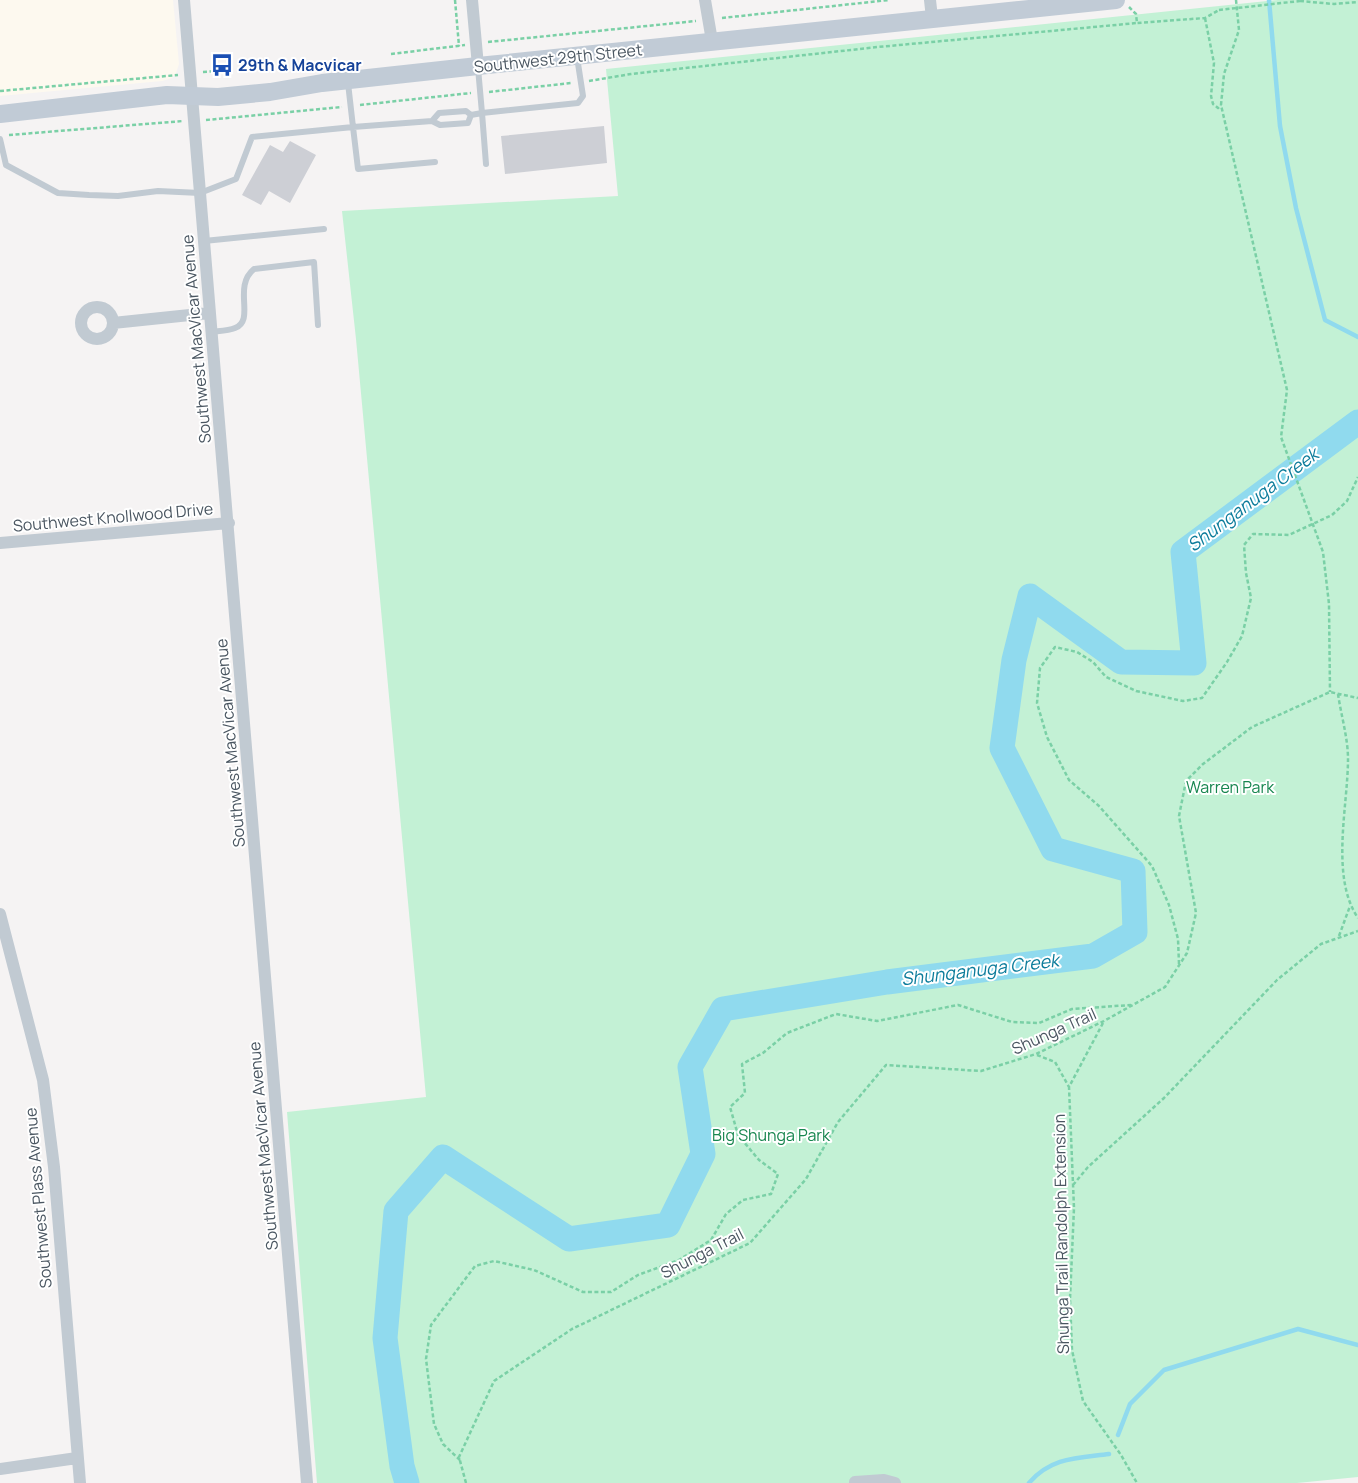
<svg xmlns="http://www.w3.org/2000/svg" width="1358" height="1483" font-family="Manrope,sans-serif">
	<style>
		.commercial { fill: #fdf9ef }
		.green { fill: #c3f1d5 }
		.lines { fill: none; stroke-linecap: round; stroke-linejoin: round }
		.stream { stroke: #90daee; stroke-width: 4.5 }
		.river { stroke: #90daee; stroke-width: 25 }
		.building { fill: #cdcfd5 }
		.path { stroke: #7ad0a6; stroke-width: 2.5; stroke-dasharray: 4 2.5; stroke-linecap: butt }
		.lane { stroke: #c1cad2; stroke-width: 6 }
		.street { stroke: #c1cad2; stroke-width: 12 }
		.secondary { stroke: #c1cbd6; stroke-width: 18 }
		.path-bridge { stroke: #7ad0a6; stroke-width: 2.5; stroke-dasharray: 4 2.5; stroke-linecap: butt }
		.labels { text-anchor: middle; stroke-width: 4; stroke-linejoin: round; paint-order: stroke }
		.street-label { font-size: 16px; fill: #4a5661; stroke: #fff }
		.transit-label { font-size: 16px; font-weight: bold; fill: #164399; stroke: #fff; text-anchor: start }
		.park-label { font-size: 16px; fill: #17864f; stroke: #fff }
		.water-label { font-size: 18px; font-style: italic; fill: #0c7c9b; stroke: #fff }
	</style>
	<rect width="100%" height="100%" fill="#f5f3f3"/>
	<path class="commercial" d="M0,0H173L179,64L176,73L172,78L162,81L0,96Z"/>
	<path class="green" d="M1278,0H1358V1477L1297,1483H317L287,1112L426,1097L356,339L342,211L618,196L606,69Z"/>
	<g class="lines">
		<path class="stream" d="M1269,0L1280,126L1296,208L1325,320L1358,337
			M1118,1435L1130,1404L1164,1370L1298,1329L1358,1345
			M1029,1483C1051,1457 1078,1458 1109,1454"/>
		<path class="river" d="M407,1483L402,1466L385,1338L396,1211L443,1157L569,1239L668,1225L703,1154L690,1067L723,1009L887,982L1093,956L1135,932L1133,871L1053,849L1002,748L1014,660L1030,596L1121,662L1194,663L1183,552L1358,422"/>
	</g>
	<path class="building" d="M604,126L607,163L505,174L501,136Z
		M290,141L316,155L290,203L269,191L261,205L242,195L270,145L283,152Z"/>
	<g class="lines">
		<path class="path" d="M455,0L459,46
			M1236,0L1239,30L1224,74L1221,105L1287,390L1281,437L1323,552L1329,604L1330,692
			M1300,1L1334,4L1358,2
			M1129,7L1136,14L1137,23L1205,18L1219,10
			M722,18L889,0
			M1205,18L1214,63L1211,96L1213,104L1218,108L1221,105
			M488,42L696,21
			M391,54L465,45
			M203,72L218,71L222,65
			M589,81L631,74L878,47L1137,23
			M0,91L178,75
			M489,92L571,83
			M360,105L471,93
			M206,120L342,107
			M9,135L183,121
			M1338,694C1341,715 1348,738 1348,759C1348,806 1330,877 1358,918
			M1339,936L1350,906
			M1179,964L1178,939L1169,905L1152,866L1099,806L1069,780L1047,737L1037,703L1040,668L1055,647L1077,652L1093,662L1106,677L1136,691L1183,701L1202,698L1227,662L1242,636L1251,598L1246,573L1244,545L1253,534L1289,535L1332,515L1347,501L1358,477
			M1103,1023L1069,1087L1074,1208L1070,1299L1072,1350L1083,1401L1121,1455L1137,1483
			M1037,1055L1055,1062L1069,1087
			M1073,1185L1088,1167L1164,1098L1277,980L1321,944L1358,931
			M460,1460L443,1444L434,1424L426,1359L431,1325L475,1266L494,1261L534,1270L583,1292H611L638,1275L679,1260L711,1240L726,1214L743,1200L771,1194L778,1174L759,1160L738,1135L730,1107L745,1093L742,1064L763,1053L787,1033L836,1014L877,1021L958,1005L1012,1022L1039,1023L1072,1009L1131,1005
			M466,1483L459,1457L494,1381L572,1329L750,1243L806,1179L838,1122L886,1065L981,1071L1036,1054L1104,1021L1165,987L1187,953L1196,913L1179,816L1186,781L1203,764L1252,727L1330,692L1358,698"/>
		<path class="lane" d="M478,68L482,113L578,103L583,96L577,57
			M432,121L439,113L466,111L471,115L482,113L486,164
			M0,139L6,165L58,193L89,195L118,196L158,191L200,193L236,179L252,137L353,127L348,83
			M435,162L358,169L353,127L432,121L440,125L468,123L471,115
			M204,241L324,229
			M211,332C218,331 228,331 235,328C256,320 232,287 254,269L314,262L318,325"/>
		<path class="street" d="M184,0L307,1483
			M472,0L478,66
			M705,0L712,41
			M930,0L932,18
			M81 323a16 16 0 1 1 32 0a16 16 0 1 1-32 0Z
			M113,323L209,313
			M0,543L229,523
			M0,914L43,1080L54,1167L80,1483
			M0,1469L77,1458
			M855,1482L884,1480L895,1483"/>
		<path class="secondary" d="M0,114L167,95L218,97L270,92L322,83L478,66L1116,0"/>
		<path class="path-bridge" d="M1219,10L1300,1"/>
	</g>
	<defs>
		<symbol id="bus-bare" viewBox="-9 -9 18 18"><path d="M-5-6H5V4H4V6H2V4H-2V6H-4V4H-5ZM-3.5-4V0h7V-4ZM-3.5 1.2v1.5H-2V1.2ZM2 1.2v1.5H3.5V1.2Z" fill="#1a4fb4" stroke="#fff" stroke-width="2.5" paint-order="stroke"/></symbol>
	</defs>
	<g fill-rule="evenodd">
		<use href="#bus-bare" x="206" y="49" width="32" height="32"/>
	</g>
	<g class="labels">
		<g class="street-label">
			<text transform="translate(558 58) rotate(-6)" y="6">Southwest 29th Street</text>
			<text transform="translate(196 339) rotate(-95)" y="6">Southwest MacVicar Avenue</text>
			<text transform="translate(113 517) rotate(-5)" y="6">Southwest Knollwood Drive</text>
			<text transform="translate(230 743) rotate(-95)" y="6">Southwest MacVicar Avenue</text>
			<text transform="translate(1054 1031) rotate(-24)" y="6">Shunga Trail</text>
			<text transform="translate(263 1146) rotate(-95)" y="6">Southwest MacVicar Avenue</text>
			<text transform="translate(38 1198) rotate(-95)" y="6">Southwest Plass Avenue</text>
			<text transform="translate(1061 1234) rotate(-91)" y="6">Shunga Trail Randolph Extension</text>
			<text transform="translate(702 1253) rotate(-27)" y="6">Shunga Trail</text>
		</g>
		<g class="transit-label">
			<text x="238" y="71">29th &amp; Macvicar</text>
		</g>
		<g class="park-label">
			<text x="1230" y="793">Warren Park</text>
			<text x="771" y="1141">Big Shunga Park</text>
		</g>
		<g class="water-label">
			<text transform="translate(1253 500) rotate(-37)" y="6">Shunganuga Creek</text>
			<text transform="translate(980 970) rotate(-7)" y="6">Shunganuga Creek</text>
		</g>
	</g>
</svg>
